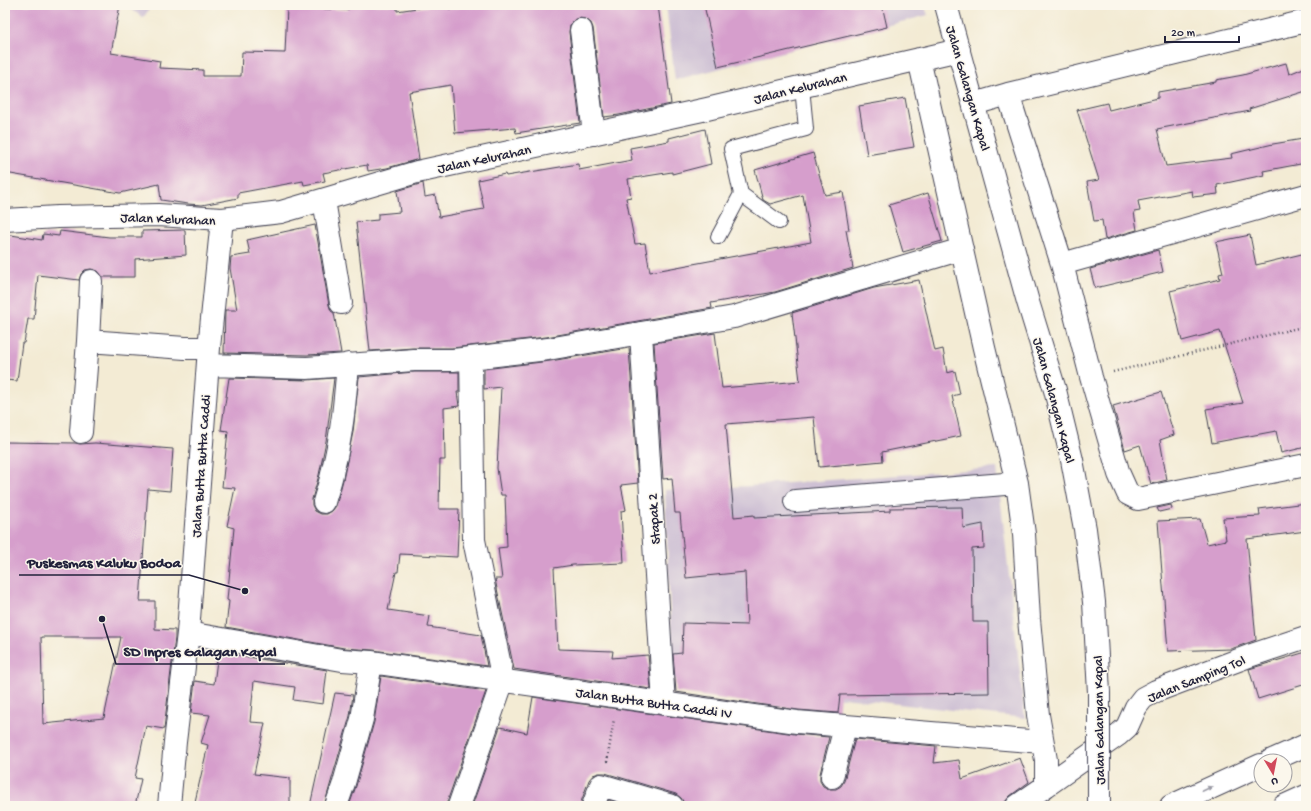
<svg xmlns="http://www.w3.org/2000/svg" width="1311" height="811" font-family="'Gochi Hand',sans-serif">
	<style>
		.industrial { fill: #ccbed3 }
		.building { fill: #d69ecc; fill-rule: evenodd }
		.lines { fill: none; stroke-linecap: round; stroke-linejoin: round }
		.service-casing { stroke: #414052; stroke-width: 16 }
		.minor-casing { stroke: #414052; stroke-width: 24 }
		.secondary-casing { stroke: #414052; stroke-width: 24 }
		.motorway-casing { stroke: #414052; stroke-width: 24 }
		.path { stroke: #414052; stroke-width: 2.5; stroke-dasharray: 1 3; stroke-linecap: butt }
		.service { stroke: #fff; stroke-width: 14 }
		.minor { stroke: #fff; stroke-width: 22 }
		.secondary { stroke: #fff; stroke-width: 22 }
		.motorway { stroke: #fff; stroke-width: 22 }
		.secondary-bridge-casing { stroke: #414052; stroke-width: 24; stroke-linecap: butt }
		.secondary-bridge { stroke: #fff; stroke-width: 22 }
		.oneway { fill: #9c9ca7 }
		.labels { text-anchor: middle; stroke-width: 3; stroke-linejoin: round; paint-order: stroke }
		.street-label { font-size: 14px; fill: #22223b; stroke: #fbf7ec }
		.leader { fill: none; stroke: #22223b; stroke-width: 1.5 }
		.callout-dot { fill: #22223b; stroke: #fbf7ec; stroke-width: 1.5 }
		.callout-label { font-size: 15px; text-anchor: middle; font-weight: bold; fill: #22223b; stroke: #fbf7ec; stroke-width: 3; stroke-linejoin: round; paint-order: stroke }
	</style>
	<rect width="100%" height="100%" fill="#fbf7ec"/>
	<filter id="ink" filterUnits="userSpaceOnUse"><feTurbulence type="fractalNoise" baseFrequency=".025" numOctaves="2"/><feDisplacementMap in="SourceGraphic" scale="8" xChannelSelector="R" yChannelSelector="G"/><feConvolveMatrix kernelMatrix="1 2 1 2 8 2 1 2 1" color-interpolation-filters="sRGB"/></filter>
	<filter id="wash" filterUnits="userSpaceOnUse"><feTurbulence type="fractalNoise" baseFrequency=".012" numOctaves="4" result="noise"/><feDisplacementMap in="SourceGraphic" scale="16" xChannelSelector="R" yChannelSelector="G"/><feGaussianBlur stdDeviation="0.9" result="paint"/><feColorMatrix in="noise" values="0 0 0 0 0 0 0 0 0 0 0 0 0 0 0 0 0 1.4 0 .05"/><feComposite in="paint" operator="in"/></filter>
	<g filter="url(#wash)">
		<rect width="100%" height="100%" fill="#f3ebd4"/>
		<path class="industrial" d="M126,5H152L143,18Z
			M666,5H924L928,15L675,80Z
			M997,468L1025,718L673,679L665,490L749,486Z"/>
		<g id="blocks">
			<path class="building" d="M5,5H120L111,53L160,61L159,68L203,70V76H241L242,52L285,53L287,7L348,10V5H397V11L437,5H448L449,9L473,5H658L671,104L619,115L604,117L593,28L591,23L586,19L579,18L574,20L570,25L569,32L580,123L516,133L515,128L455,133L451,85L409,92L419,159L387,168L368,171L367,165L323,173L325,181L304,185L303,181L238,193V198L202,205L188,204L161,200L159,184L120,193L5,173Z
				M704,5H882L887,27L718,67Z
				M1286,63L1289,74L1306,67V91L1249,109L1250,111L1157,129L1166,166L1232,158L1231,154L1273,144L1303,139L1306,154V163L1263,171L1264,175L1217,185L1218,194L1193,197L1192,191L1138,201L1140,211L1134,212L1137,230L1105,239L1102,220L1094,221L1087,182L1099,180L1077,110L1107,103L1109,110L1158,98V92L1216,82V80L1243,75Z
				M905,98L914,147L867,155L859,106Z
				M705,129L711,164L672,174V172L628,179L631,197L626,198L635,244L645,243L650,272L811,242L803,195L770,204L763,200L755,170L813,153L825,195L843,192L849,230H846L853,268L775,292L711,303L712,308L546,337L452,348H413L370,351L356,222L378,220V214L400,212L397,191L423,183L425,197L435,195L439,217L484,209L478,180L505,174L506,176L578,164L579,170L632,160L630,148L669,141V138Z
				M928,193L942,241L903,252L889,205Z
				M315,225L329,305L331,311L334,313L341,353L307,355L224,353L225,310H237L230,268L231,257L250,254L247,240Z
				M185,230L186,255L135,259V277H103L98,271L91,269L85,270L81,274L79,280L38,275L34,319H28L24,343H22L17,381L5,380V234L42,240L43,234L59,236L60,231L109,237H142V231Z
				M1250,235L1256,265L1306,253V447L1281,453L1276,431L1212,443L1206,409L1243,403L1220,331L1182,341L1170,291L1220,279L1219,274L1223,273L1216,242Z
				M1158,250L1163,272L1095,288L1090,269Z
				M919,280L935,351L943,349L947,373L955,371L960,394L952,396L961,436L882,452L883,461L819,467L814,417L726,424L734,517L754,515V518L890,511V508L962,507L963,528L983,524L984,548L972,549L973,622H988L989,693L840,695L838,713L798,710L676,692L673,654L682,653L683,623L747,625L745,572L686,578L680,513H675L672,478L663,479L654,343L715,333L722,388L800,381L792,313L874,288Z
				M629,348L638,483L621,485L626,510L621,511L624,563L573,565L554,568L558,649L613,651L612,658L648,655L651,689L514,669L495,579H502L498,548L507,547L505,495H501L497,468L501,387L484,389V369L550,361Z
				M414,372H459V392H457L459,406L444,408L445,460H440L439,509H459L457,557L400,554L398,572H396L388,610L430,616L428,627L481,635L487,666L373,650L344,648L226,627L229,601L227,600L234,528L227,526L235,488L222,487L228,431L221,430L229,378L307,380L334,378L326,441L319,475L312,499V505L315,511L321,514H327L332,511L336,506L343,480L353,432L359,377Z
				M1161,392L1174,435L1160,440L1167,480L1151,484L1140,445L1125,450L1113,406Z
				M5,442L75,443L80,444L95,443L173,449L170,491L148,489L140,601H155V629L175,630V638L164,729L146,726L135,778L141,779L135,806H5ZM41,637H121L104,718L43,724Z
				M1306,503V531L1247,539L1256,640L1231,649L1168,651L1158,521L1200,519L1207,544L1226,540L1223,518L1260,516L1259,509Z
				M1171,505L1172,509L1159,512L1157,508Z
				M218,652L327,670L323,704L293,700L295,687L254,681L250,722L265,723L254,774L290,778V806H194L208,745L201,743L210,715L191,713L195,681L214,684Z
				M1306,652V684L1258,699L1249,669Z
				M381,676L486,691L447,802V806H349L356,786L374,722Z
				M335,693L353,695L350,716L324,806H310Z
				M533,697L795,734L829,737L820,774V781L823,786L829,789H836L841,786L844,781L855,739L936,746L934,763L959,760L962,779L1020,758L1029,782L1010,796L1005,802L994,806H684V803L681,798L676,794L605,773H599L593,775L589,780L581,802V806H472L500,727L527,733Z
				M609,800L628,806H606Z"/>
		</g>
	</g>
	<g filter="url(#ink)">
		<use href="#blocks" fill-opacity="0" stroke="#414052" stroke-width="1"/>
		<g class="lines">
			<defs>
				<path id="service" d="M741,194L779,222
					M718,237L741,194L731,149L806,129L802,87"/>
				<path id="minor" d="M581,30L594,134
					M919,59L984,348L1017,483L1024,534L1029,619L1038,715L1046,760V786L1017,806
					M1008,94L1062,264L1091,377L1119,474L1128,494L1138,499L1306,465
					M974,104L1008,94L1306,21
					M324,200L341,303
					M5,220L58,217L158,215L222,219L281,212L417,172L707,109L855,74L959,50
					M1062,264L1306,195
					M641,333L664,704
					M88,341L91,281
					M208,365L307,368L414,360H453L548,349L734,317L962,249
					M81,432L88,341L185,348H209
					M795,501L1017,483
					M324,502C327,491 331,481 333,469C342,435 345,400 348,364
					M188,633L342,660L371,662L797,722L1042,742
					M832,777L845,727
					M1046,786L1118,735L1127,727L1136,707L1143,698L1156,691L1249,656L1306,637
					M169,806L175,742L188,633L209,348L222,219
					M336,806L344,783L362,719L371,662
					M459,806L503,680L474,540L471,358
					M593,806L601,785L672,806"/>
				<path id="secondary" d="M946,5L1028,302L1055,390L1072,460L1085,529L1094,602L1099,693"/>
				<path id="motorway" d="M1270,761L1306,745
					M1171,806L1261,765
					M1284,806L1306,796"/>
			</defs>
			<use href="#service" class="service-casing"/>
			<use href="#minor" class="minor-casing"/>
			<use href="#secondary" class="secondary-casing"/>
			<use href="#motorway" class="motorway-casing"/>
			<path class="path" d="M1113,372L1306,326
				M607,762L614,719"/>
			<use href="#service" class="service"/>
			<use href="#minor" class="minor"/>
			<use href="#secondary" class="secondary"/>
			<use href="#motorway" class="motorway"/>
			<defs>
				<path id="secondary-bridge" d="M1099,693V806"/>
			</defs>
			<use href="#secondary-bridge" class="secondary-bridge-casing"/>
			<use href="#secondary-bridge" class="secondary-bridge"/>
		</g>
		<defs><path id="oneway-solid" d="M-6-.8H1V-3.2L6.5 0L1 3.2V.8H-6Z"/></defs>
		<use class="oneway" href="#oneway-solid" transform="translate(1207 789) rotate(-25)"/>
	</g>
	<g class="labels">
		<g class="street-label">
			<text transform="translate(800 87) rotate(-14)" y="5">Jalan Kelurahan</text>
			<text transform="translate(969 88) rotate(74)" y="5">Jalan Galangan Kapal</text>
			<text transform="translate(484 158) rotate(-12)" y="5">Jalan Kelurahan</text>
			<text transform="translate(168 218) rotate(2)" y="5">Jalan Kelurahan</text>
			<text transform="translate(1055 400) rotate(75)" y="5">Jalan Galangan Kapal</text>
			<text transform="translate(200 466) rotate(-86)" y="5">Jalan Butta Butta Caddi</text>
			<text transform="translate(653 519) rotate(-94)" y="5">Stapak 2</text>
			<text transform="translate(1196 678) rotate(-22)" y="5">Jalan Samping Tol</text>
			<text transform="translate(654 702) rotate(8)" y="5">Jalan Butta Butta Caddi IV</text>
			<text transform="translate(1098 720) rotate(-91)" y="5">Jalan Galangan Kapal</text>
		</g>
	</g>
	<path class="leader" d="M245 591L189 575H19M102 619L116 664H285"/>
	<g class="callout-dot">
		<circle cx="245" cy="591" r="4"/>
		<circle cx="102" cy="619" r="4"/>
	</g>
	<g class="callout-label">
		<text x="104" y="567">Puskesmas Kaluku Bodoa</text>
		<text x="200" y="656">SD Inpres Galagan Kapal</text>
	</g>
	<rect width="1311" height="811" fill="none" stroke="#fbf7ec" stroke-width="20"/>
	<g transform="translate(1273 773) rotate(170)"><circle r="19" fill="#fbf7ec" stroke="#a4a2a5"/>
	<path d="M0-3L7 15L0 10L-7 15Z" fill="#d1495b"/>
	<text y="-6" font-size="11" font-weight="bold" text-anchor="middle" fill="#22223b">U</text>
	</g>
	<path d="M1165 36v6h74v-6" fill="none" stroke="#22223b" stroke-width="2"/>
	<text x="1171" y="36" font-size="12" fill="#22223b" stroke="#fbf7ec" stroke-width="3" paint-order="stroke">20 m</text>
</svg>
